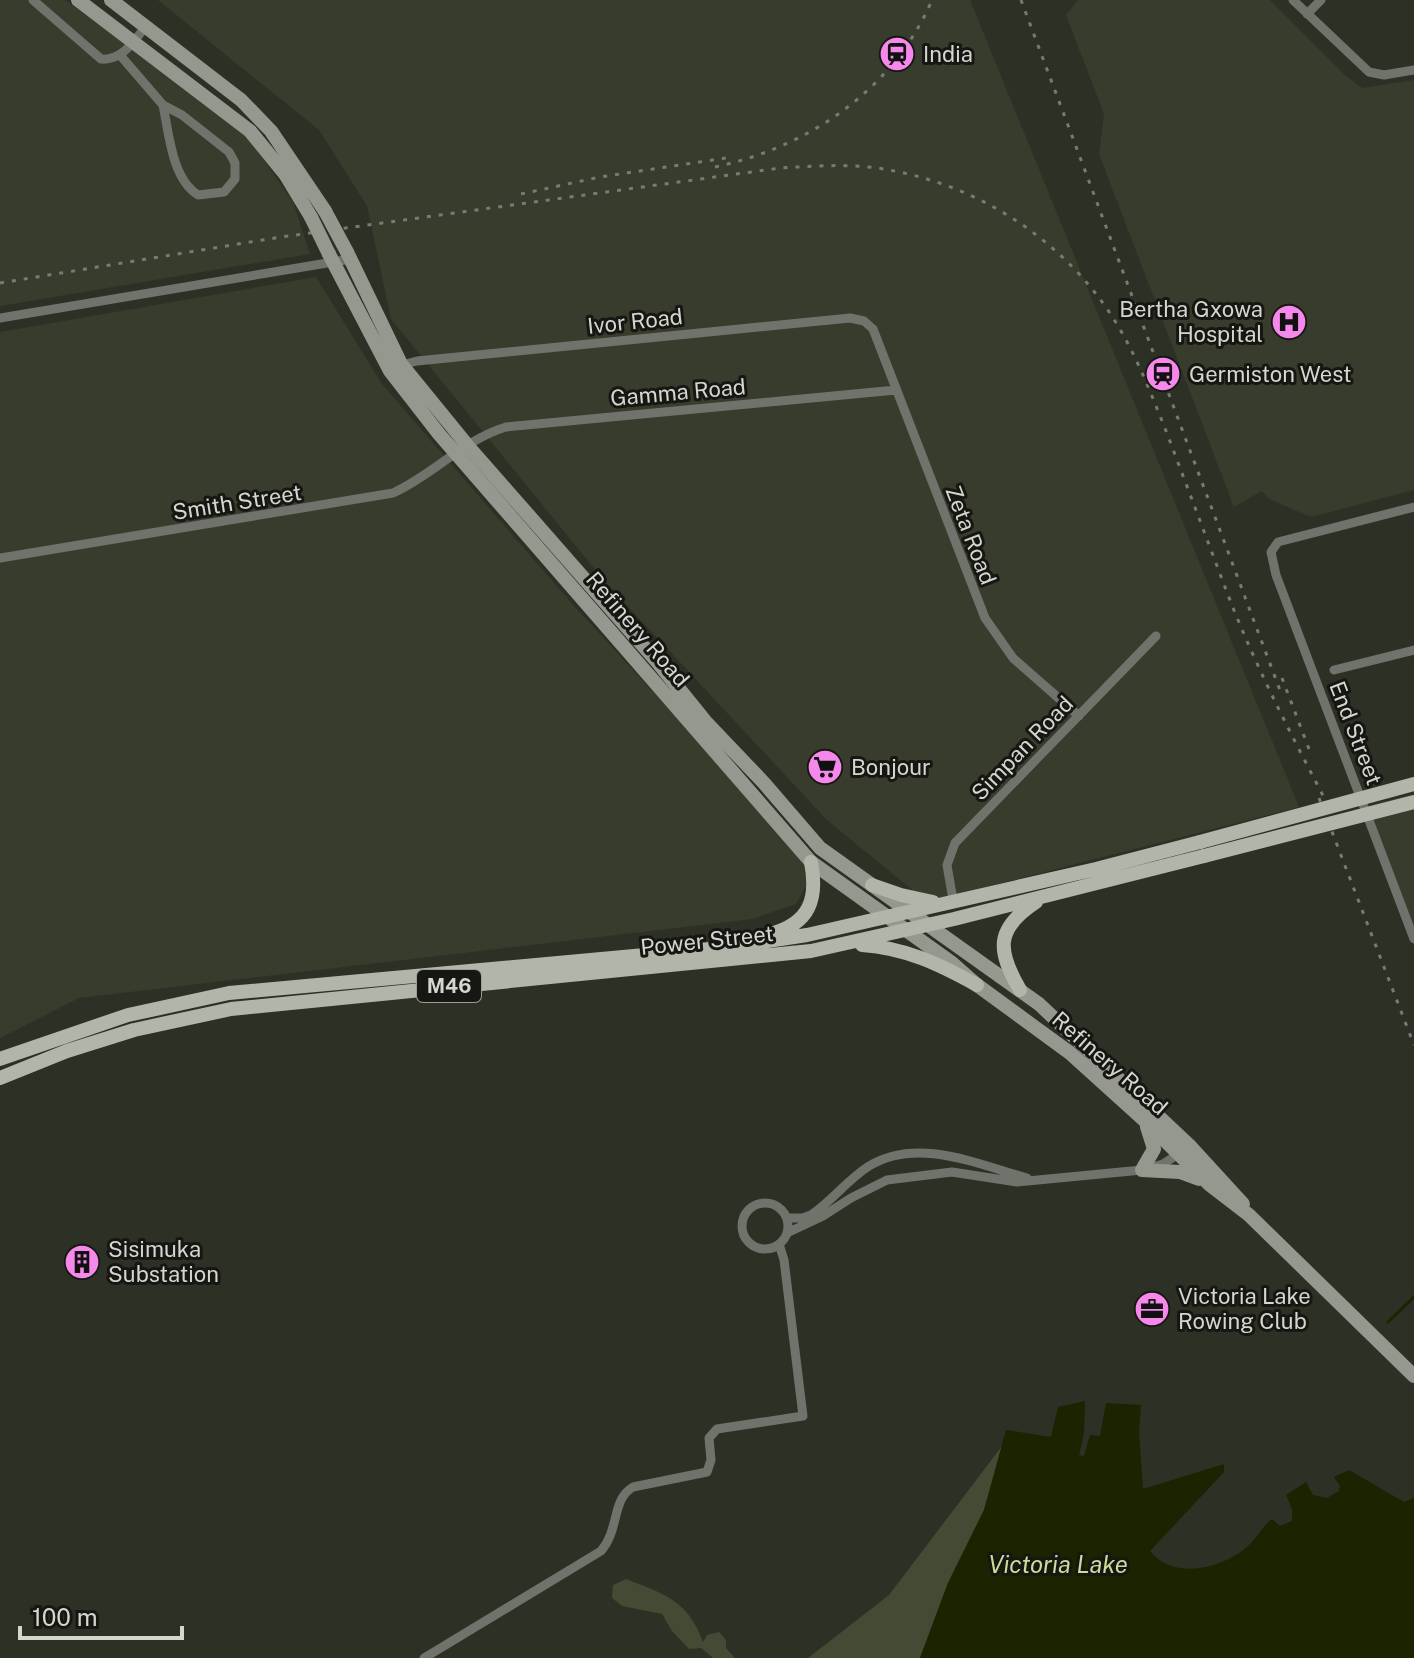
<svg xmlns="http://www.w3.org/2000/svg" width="1414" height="1658" font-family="'Public Sans',sans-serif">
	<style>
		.built { fill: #383c2d }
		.green { fill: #444a33 }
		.water { fill: #1b2300 }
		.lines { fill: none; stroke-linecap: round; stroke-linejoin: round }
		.stream { stroke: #1b2300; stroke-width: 3 }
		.minor { stroke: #70726c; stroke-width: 9 }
		.secondary { stroke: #95988f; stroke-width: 14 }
		.primary { stroke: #b1b5aa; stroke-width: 14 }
		.rail { stroke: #787b72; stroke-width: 3; stroke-dasharray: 4 8; stroke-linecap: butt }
		.secondary-bridge { stroke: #95988f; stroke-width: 14 }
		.primary-bridge { stroke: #b1b5aa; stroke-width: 14 }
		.labels { text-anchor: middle; stroke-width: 6; stroke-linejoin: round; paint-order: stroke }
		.shield { fill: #161712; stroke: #9b9d96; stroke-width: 2 }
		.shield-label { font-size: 20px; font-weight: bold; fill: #d4d6cf }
		.poi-label { font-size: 22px; fill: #d4d6cf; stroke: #161712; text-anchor: start }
		.street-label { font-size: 22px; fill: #d4d6cf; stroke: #161712 }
		.water-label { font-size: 24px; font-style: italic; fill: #cadc99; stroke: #161712 }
	</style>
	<rect width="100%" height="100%" fill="#2d3025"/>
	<path class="built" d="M0,0H65L240,125L293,202L310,254L0,306Z
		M158,0H970L1299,807L927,902L827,820L606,583L391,319L367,206L319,130Z
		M1078,0H1270L1345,75L1362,88L1414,80V490L1311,517L1269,499L1262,491L1234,507L1099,154L1104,114L1066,15Z
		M316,277L382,384L574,606L789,839L807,867L806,886L796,904L752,919L79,998L0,1038V332Z
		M1414,794V935L1366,806Z"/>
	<path class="green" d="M1002,1446L984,1510L948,1583L920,1658H808L889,1595Z
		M626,1579C664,1594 688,1600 703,1642L707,1635L719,1632L726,1640V1648L735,1658H713L701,1648L689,1649L672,1631L662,1614L622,1606L612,1598L613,1585Z"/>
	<path class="water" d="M1085,1401L1084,1433L1079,1455L1084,1456L1090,1435L1100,1436L1106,1403L1141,1405L1139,1432L1143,1489L1224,1464V1472L1150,1551C1172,1579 1215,1570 1242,1551C1254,1543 1264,1524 1272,1519L1280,1526L1292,1521V1509L1286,1495L1306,1482L1313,1495L1327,1498L1339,1491L1340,1486L1334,1477L1349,1470L1404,1502L1414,1498V1658H920L948,1583L984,1510L1006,1430L1051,1437L1058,1407Z"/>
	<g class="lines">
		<path class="stream" d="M1388,1322L1414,1297"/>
		<path class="minor" d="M33,0L101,59C122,61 134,41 146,26
			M1293,0L1369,72L1384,75L1414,70
			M1307,14L1321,0
			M120,55L163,105L182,115L229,152L235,163V179L224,192L198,195C172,179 169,134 163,105
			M0,318L351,259
			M398,366L417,361L850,318L864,321L873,329L985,618L1013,658L1079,716
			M1414,507L1278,542L1271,552L1276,575L1414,939
			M0,558L393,493C433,475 463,440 506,427L896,390
			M1334,670L1414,650
			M953,900L947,865L955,843L1156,636
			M742 1226a23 23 0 1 1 46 0a23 23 0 1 1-46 0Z
			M787,1218H803L811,1215C832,1201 847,1180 869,1166C918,1136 979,1165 1027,1178
			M787,1233L823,1216L851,1198L887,1180L952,1172L1017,1182L1142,1170L1163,1164L1180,1153
			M424,1658L601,1551C620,1529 611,1500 633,1487L707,1472L711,1460L709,1438L717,1429L803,1416L784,1260L779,1244"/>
		<path class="secondary" d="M78,0L250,131L285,174L311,217
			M111,0L241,100L271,131L325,211
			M347,252L401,364L467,445L659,664L705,721L764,783L820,848L1039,1004L1189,1145L1243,1204
			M329,254L390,371L439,434L811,862L952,963L977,985L1070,1053L1143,1119L1210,1185L1249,1215L1414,1376
			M1142,1170L1180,1172L1199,1179
			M1142,1170L1154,1149L1147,1127"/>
		<path class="primary" d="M872,885L901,895L933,902
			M771,934C810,923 818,899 811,862
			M862,945C906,948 939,964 977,985
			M1020,990C997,950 995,929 1036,902
			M0,1059L128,1015L229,993L721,948L807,935L1096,869L1200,842
			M0,1078L67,1051L134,1030L231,1009L811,951L954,919L1204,856"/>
		<path class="rail" d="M1021,0L1281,693
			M715,167C809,147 893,90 932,0
			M521,194L600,177L726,158
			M0,283L281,237L780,168C816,166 853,163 889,170C985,187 1072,246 1121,331C1140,364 1154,401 1168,436C1188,489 1208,542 1228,595C1257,670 1293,738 1330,809
			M1282,678L1309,749
			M1319,798L1414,1045"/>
		<path class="secondary-bridge" d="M325,211L347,252
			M311,217L329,254"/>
		<path class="primary-bridge" d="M1200,842L1414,784
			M1204,856L1414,802"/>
	</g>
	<defs>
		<symbol id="station-disc" viewBox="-11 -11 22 22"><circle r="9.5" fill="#f688ec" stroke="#161712"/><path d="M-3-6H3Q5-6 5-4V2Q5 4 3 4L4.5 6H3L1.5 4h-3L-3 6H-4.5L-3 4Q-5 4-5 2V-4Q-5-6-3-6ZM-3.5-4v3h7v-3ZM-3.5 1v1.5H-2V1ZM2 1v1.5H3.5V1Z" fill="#111"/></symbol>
		<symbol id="hospital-disc" viewBox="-11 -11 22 22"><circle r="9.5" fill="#f688ec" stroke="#161712"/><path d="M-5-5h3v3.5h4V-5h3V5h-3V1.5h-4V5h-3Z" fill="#111"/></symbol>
		<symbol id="supermarket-disc" viewBox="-11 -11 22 22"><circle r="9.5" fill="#f688ec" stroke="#161712"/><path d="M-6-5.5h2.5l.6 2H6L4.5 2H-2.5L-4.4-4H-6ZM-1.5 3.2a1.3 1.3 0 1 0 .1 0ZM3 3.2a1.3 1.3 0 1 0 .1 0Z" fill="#111"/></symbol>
		<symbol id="building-disc" viewBox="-11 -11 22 22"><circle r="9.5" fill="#f688ec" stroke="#161712"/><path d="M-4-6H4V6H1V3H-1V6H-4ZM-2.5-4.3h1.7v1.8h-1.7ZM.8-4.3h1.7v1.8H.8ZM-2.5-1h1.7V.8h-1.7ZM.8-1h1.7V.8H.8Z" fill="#111"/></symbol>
		<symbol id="office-disc" viewBox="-11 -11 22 22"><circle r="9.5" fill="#f688ec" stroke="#161712"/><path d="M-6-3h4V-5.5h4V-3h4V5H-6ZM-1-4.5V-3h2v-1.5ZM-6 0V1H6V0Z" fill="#111"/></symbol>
	</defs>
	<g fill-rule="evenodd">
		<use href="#station-disc" x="877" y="34" width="40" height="40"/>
		<use href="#hospital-disc" x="1269" y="302" width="40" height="40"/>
		<use href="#station-disc" x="1143" y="354" width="40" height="40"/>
		<use href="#supermarket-disc" x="805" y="747" width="40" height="40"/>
		<use href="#building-disc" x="62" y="1242" width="40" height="40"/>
		<use href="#office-disc" x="1132" y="1289" width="40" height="40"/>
	</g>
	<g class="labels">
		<rect class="shield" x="417" y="970" width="64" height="32" rx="6"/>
		<g class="shield-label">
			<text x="449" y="993">M46</text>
		</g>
		<g class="poi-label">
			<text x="923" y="62">India</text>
			<text x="1263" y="317" text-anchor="end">Bertha Gxowa<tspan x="1263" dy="25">Hospital</tspan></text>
			<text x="1189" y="382">Germiston West</text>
			<text x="851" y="775">Bonjour</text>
			<text x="108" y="1257">Sisimuka<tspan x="108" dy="25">Substation</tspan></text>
			<text x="1178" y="1304">Victoria Lake<tspan x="1178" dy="25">Rowing Club</tspan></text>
		</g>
		<g class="street-label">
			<text transform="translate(635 321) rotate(-6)" y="8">Ivor Road</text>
			<text transform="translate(678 392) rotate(-5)" y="8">Gamma Road</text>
			<text transform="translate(237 502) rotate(-9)" y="8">Smith Street</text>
			<text transform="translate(971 535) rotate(69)" y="8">Zeta Road</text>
			<text transform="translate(638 629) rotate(49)" y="8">Refinery Road</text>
			<text transform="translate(1356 733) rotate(69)" y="8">End Street</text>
			<text transform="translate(1022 748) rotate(-46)" y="8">Simpan Road</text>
			<text transform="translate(707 940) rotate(-6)" y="8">Power Street</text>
			<text transform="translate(1110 1063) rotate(41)" y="8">Refinery Road</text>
		</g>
		<g class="water-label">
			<text x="1058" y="1573">Victoria Lake</text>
		</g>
	</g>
	<path d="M20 1626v12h162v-12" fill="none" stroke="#d4d6cf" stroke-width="4"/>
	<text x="32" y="1626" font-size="24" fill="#d4d6cf" stroke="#161712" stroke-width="6" paint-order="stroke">100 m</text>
</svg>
